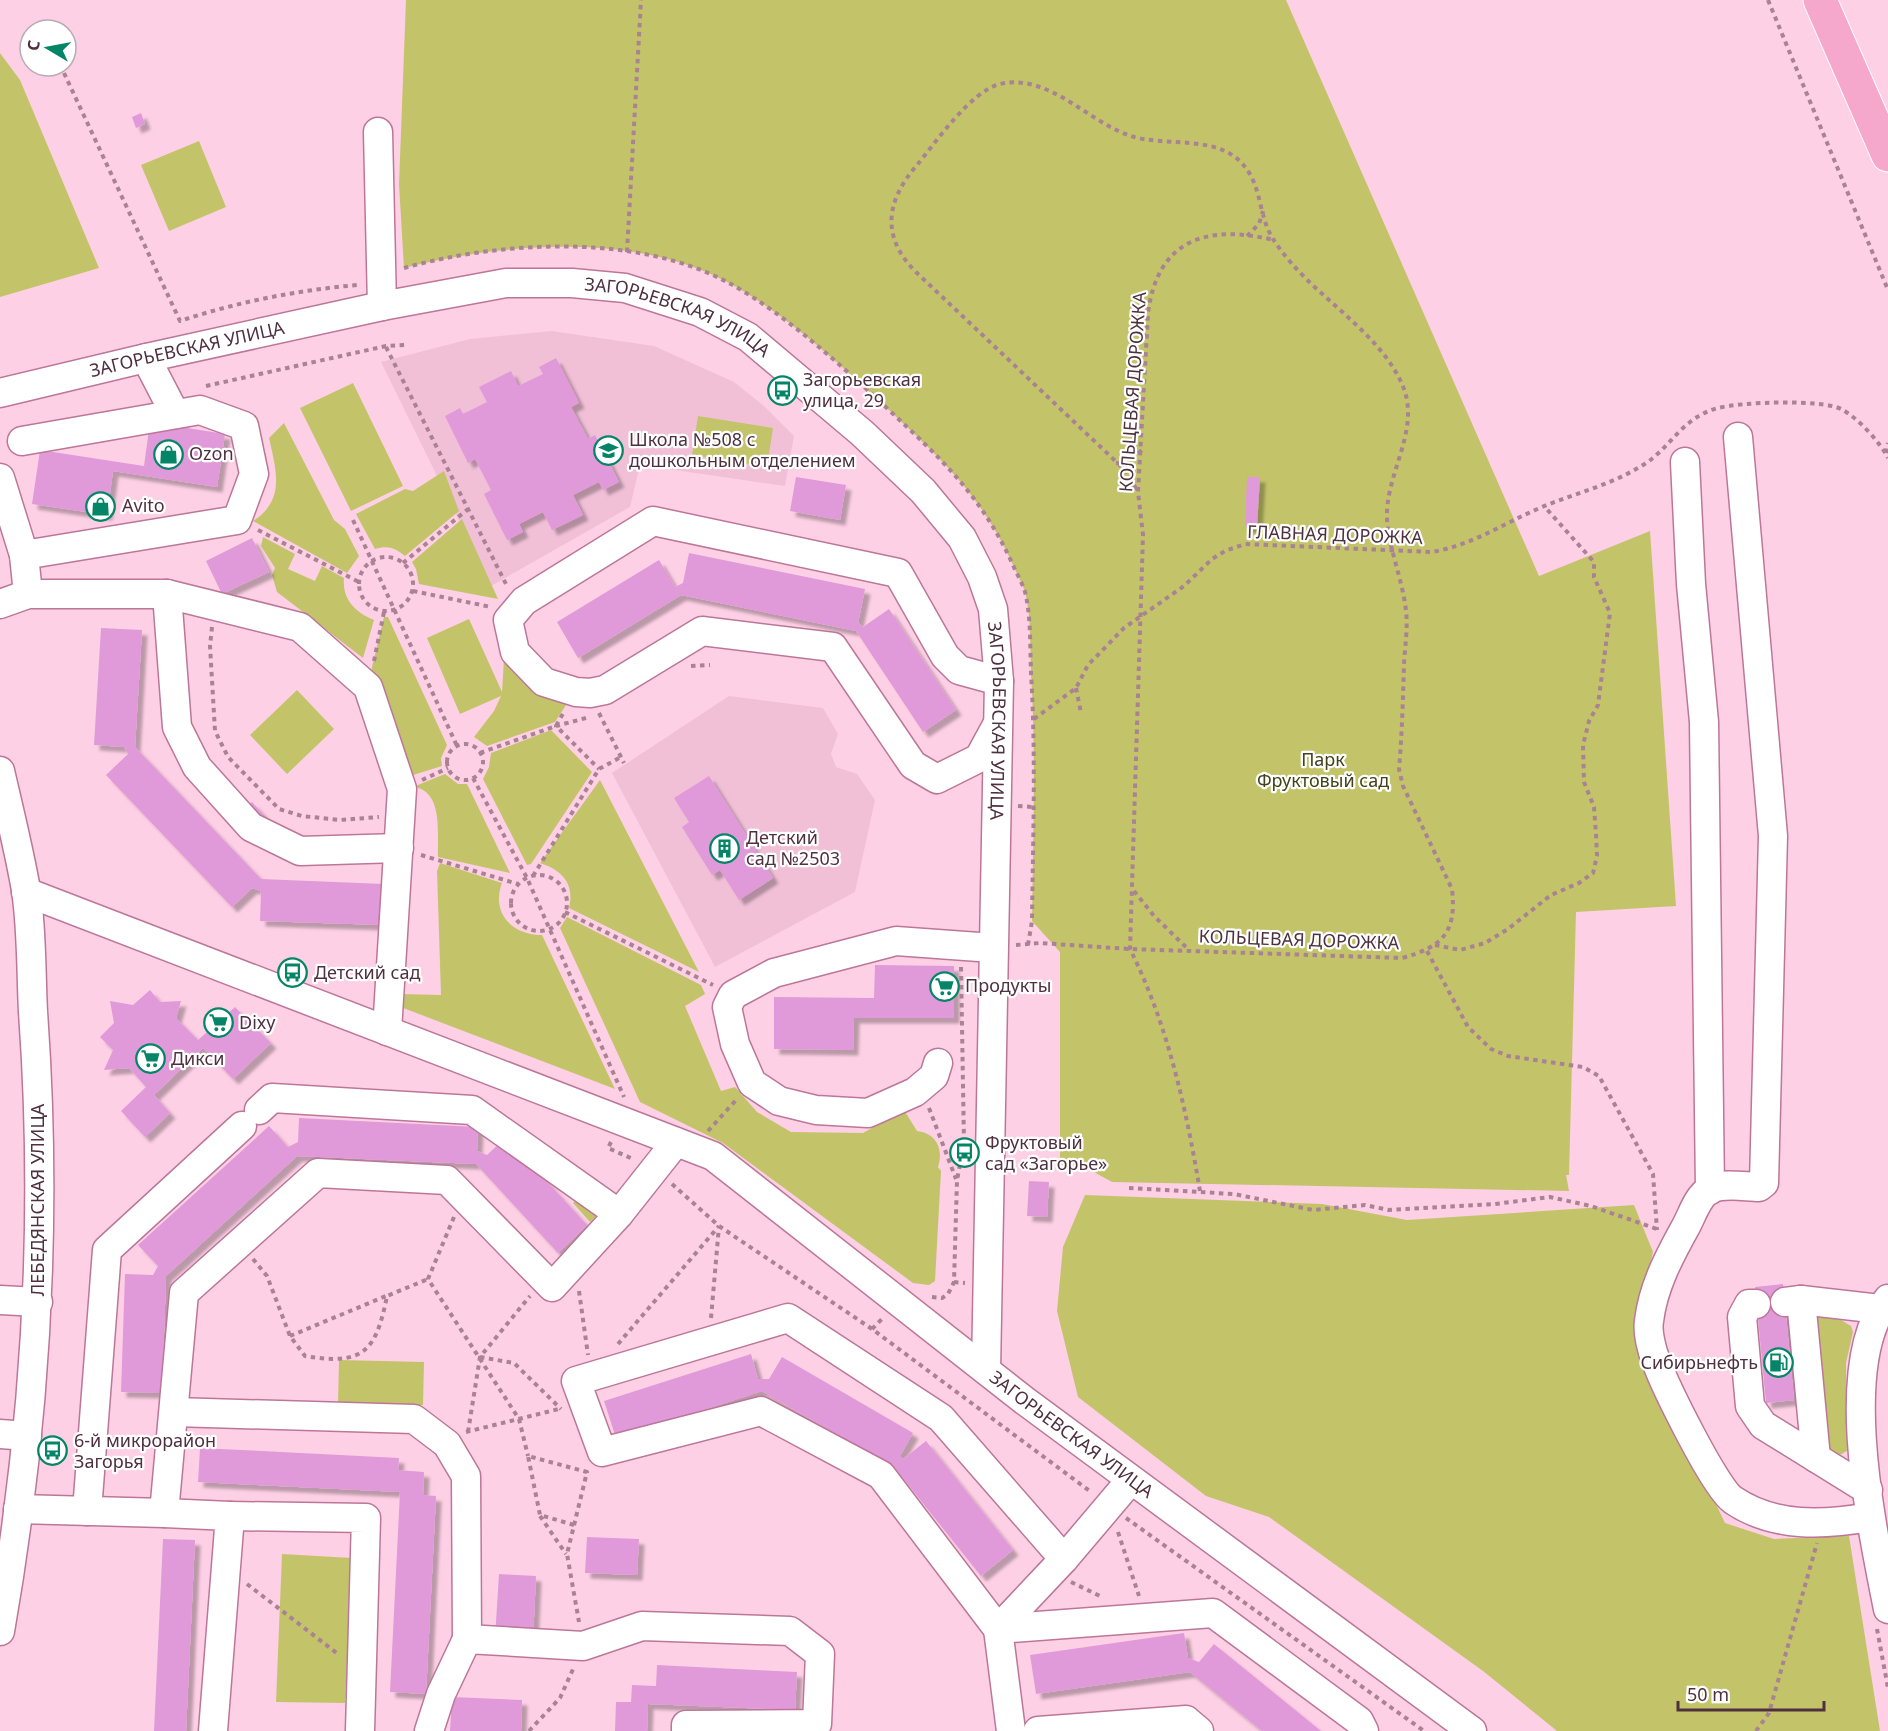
<svg xmlns="http://www.w3.org/2000/svg" width="1888" height="1731" font-family="'Noto Sans',sans-serif">
	<style>
		.built { fill: #f1c0d7 }
		.green { fill: #c3c469 }
		.building { fill: #e09ada; filter: url(#shadow) }
		.lines { fill: none; stroke-linecap: round; stroke-linejoin: round }
		.minor-casing { stroke: #bc7798; stroke-width: 31 }
		.highway-casing { stroke: #fff; stroke-width: 35 }
		.path { stroke: #a98294; stroke-width: 4; stroke-dasharray: 4.5 4.5; stroke-linecap: butt }
		.minor { stroke: #fff; stroke-width: 28 }
		.highway { stroke: #f5a7cc; stroke-width: 33 }
		.labels { text-anchor: middle; stroke-width: 4.5; stroke-linejoin: round; paint-order: stroke }
		.street-label { font-size: 18px; fill: #4e303e; stroke: #fff }
		.poi-label { font-size: 18px; fill: #4e303e; stroke: #fff; text-anchor: start }
		.park-label { font-size: 18px; fill: #42421b; stroke: #fff }
	</style>
	<defs>
		<filter id="shadow"><feDropShadow dx="5.5" dy="5.5" stdDeviation="1.5" flood-color="#0004"/></filter>
	</defs>
	<rect width="100%" height="100%" fill="#fed0e5"/>
	<path class="built" d="M552,331L654,346L734,382L764,406L794,436L785,486L640,465L630,507L491,586L381,362L470,339Z
		M729,696L823,708L838,734L831,754L836,767L857,774L875,800L855,892L715,967L612,773Z"/>
	<path class="green" d="M406,0H1286L1539,576L1650,531L1676,906L1576,912L1569,1175H1566L1569,1191L1112,1182L1083,1166L1060,1165V952L1032,921C1033,838 1036,755 1031,673C1030,648 1031,620 1026,596C1024,586 1017,575 1013,565C986,506 954,471 907,427C856,379 789,315 727,282C634,232 503,243 404,268L399,184Z
		M0,53L20,80L99,268L0,297Z
		M199,141L226,207L169,231L141,165Z
		M353,383L403,486L351,511L300,408Z
		M698,416L773,428L767,467L692,455Z
		M284,423L334,520L345,529L359,556L347,573L253,521C286,500 276,470 269,438Z
		M444,471L459,511L405,556C395,548 388,545 375,549L356,514L405,489L413,491Z
		M462,519L498,599L419,584L416,569L412,562Z
		M263,537L295,554L288,569L315,581L322,566L344,578C342,599 355,612 374,620L363,658L277,592L272,575L275,568L261,546Z
		M384,617H388L447,745L441,758L442,766L410,776L367,688Z
		M469,619L502,692L504,659C526,688 532,693 568,702L555,722L487,746L474,737L494,711L501,696L460,714L427,638Z
		M297,690L334,729L287,774L250,735Z
		M551,730L592,772L531,864L527,865L483,779L489,767L491,753Z
		M445,774L458,784H467L510,873L438,857C437,835 444,790 413,787Z
		M600,780L699,972L569,908C575,884 562,870 540,863Z
		M440,863L502,883C491,912 511,935 542,935L615,1089L398,1006L400,994L441,995L437,871Z
		M567,917L701,985L705,994L685,1006L721,1091L735,1087L757,1112L791,1132L863,1133L904,1110L917,1131C936,1133 944,1149 938,1167L941,1171L935,1281L929,1285L913,1283L723,1143L640,1102L560,928Z
		M587,1191L604,1209L590,1222L573,1203Z
		M1085,1195L1322,1204L1407,1220L1634,1205L1653,1252L1639,1312L1645,1356L1725,1523L1774,1539L1849,1536L1880,1731H1557L1483,1671L1269,1517L1206,1496L1078,1397L1057,1311L1063,1247Z
		M1819,1317L1841,1320L1851,1326L1853,1332L1846,1363L1847,1451L1836,1457L1830,1456L1815,1318Z
		M339,1360L424,1362L423,1405L338,1404Z
		M282,1554L352,1558L345,1703L276,1702Z"/>
	<path class="building" d="M141,113L145,124L136,128L132,117Z
		M556,358L579,403L571,407L588,439L595,435L619,482L603,490L599,482L573,495L583,515L552,530L543,512L519,524L523,532L507,540L484,494L491,490L475,459L468,463L445,416L460,408L463,414L487,402L479,387L511,371L518,386L543,374L539,367Z
		M150,422L225,434L217,487L113,471L107,515L32,504L40,450L144,466Z
		M796,477L846,485L840,520L790,511Z
		M1247,477H1260L1257,527H1245Z
		M252,538L269,572L222,594L206,561Z
		M689,553L865,589L858,623L863,627L889,609L956,710L923,732L856,631L681,595L578,658L557,622L659,560L675,587L683,583Z
		M101,628L142,630L135,747L261,879L384,884L383,925L260,921L261,891L252,888L232,907L106,775L128,754L124,747L94,745Z
		M709,776L773,878L739,900L720,870L712,875L682,827L689,822L674,798Z
		M252,802L263,814L253,823L242,811Z
		M875,965L954,966V1018H854L853,1050L774,1049V997L874,998Z
		M150,990L160,1002L181,1001L176,1018L198,1040L235,1007L271,1043L233,1079L203,1048L154,1095L170,1113L145,1137L121,1111L146,1087L129,1068L104,1070L113,1050L100,1037L114,1023L110,1001L133,1005Z
		M299,1118L478,1127L477,1151L487,1155L506,1137L587,1225L558,1253L476,1164L297,1156L166,1276L162,1393L121,1392L125,1274L153,1275L158,1266L138,1245L269,1126L288,1147L298,1142Z
		M1029,1181L1049,1182L1047,1217L1027,1216Z
		M1783,1284L1794,1400L1766,1403L1755,1287Z
		M751,1354L758,1379H769L782,1357L913,1433L900,1456L903,1459L926,1441L1013,1550L981,1576L894,1467L762,1391L616,1438L604,1401Z
		M200,1448L399,1458L398,1470L424,1472L423,1495L436,1496L426,1694L390,1692L400,1492L198,1482Z
		M587,1537L639,1539L637,1575L585,1573Z
		M163,1539L195,1540L186,1731H154Z
		M499,1574L536,1576L533,1639L495,1637Z
		M1184,1633L1188,1658L1199,1662L1214,1644L1321,1731H1262L1190,1672L1036,1694L1030,1655Z
		M657,1665L797,1672L795,1710L648,1704L647,1731H615L616,1702H631L632,1685L656,1686Z
		M452,1697L522,1700L521,1731H450Z"/>
	<g class="lines">
		<defs>
			<g id="minor">
				<path d="M378,132L382,306"/>
				<path d="M146,358L175,414"/>
				<path id="s1" d="M0,393L146,358L382,306L506,283H572L625,288L700,312L748,337L862,433L923,491L962,538L982,577L993,609L999,681L986,1370"/>
				<path d="M1738,437L1773,836L1764,1183L1759,1187C1745,1187 1722,1182 1709,1190C1697,1197 1692,1216 1685,1228C1669,1257 1653,1287 1649,1321C1647,1332 1652,1351 1656,1361C1665,1386 1715,1488 1733,1500C1774,1528 1824,1525 1870,1517"/>
				<path d="M22,441L200,410L244,426L254,474L237,520L24,555L28,594"/>
				<path d="M1685,462L1691,584L1704,722L1710,1190"/>
				<path d="M0,478L24,555"/>
				<path d="M167,594L177,727L197,767L251,827L300,851L399,848"/>
				<path d="M0,604L28,594H167L300,627L368,687L402,789L387,1031"/>
				<path d="M997,725L979,758L937,779L913,765L833,647L702,631L605,690L590,693L576,692L544,682L515,652L508,620L524,601L653,521L898,573L945,656L959,670L999,681"/>
				<path d="M0,771C9,810 19,850 26,890C32,930 31,972 33,1012C48,1219 36,1426 0,1631"/>
				<path id="s2" d="M26,892L713,1156L1025,1401L1472,1731"/>
				<path d="M938,1063L934,1076L915,1092L868,1113L816,1110L779,1101L752,1083L735,1044L727,1007L733,995L774,973L896,941L993,948"/>
				<path d="M259,1110L272,1098L472,1110L619,1214"/>
				<path d="M1888,1299C1835,1364 1873,1532 1888,1609"/>
				<path d="M0,1300L38,1302"/>
				<path d="M1801,1300L1816,1458"/>
				<path d="M1785,1302L1801,1300L1880,1309"/>
				<path d="M1756,1304H1749L1742,1317L1750,1406L1763,1425L1868,1490"/>
				<path d="M174,1412L414,1419L447,1444L466,1476L467,1639"/>
				<path d="M0,1434L27,1436"/>
				<path d="M18,1509L164,1513L184,1293L318,1173L447,1180L552,1287L619,1214L676,1142"/>
				<path d="M87,1511L107,1250L242,1126"/>
				<path d="M164,1513L230,1516L213,1731"/>
				<path d="M230,1516L366,1518L360,1731"/>
				<path d="M1064,1559L941,1418L788,1318L576,1381L602,1452L761,1411L881,1475L998,1629L1213,1613L1359,1721L1364,1731"/>
				<path d="M429,1731L441,1694L467,1639L583,1646L642,1626L790,1631L820,1654L817,1724L686,1725V1731"/>
				<path d="M1011,1731L998,1629L1064,1559L1130,1481"/>
				<path d="M1038,1731L1186,1720L1199,1731"/>
			</g>
			<path id="highway" d="M1820,0L1888,155"/>
		</defs>
		<use href="#minor" class="minor-casing"/>
		<use href="#highway" class="highway-casing"/>
		<path class="path" d="M1768,0L1888,290
			M64,73L180,321C237,302 298,290 358,285
			M1247,236L1259,224L1263,211
			M627,252L641,0
			M404,268C501,241 635,233 727,282C789,315 856,379 907,427C954,471 986,506 1013,565C1017,575 1024,585 1026,596C1031,620 1030,648 1031,673C1036,755 1033,838 1032,921L1028,945
			M386,347L507,586
			M206,386L386,346L405,345
			M1886,453L1888,443
			M1116,463L1128,464L1142,450
			M353,520L457,746
			M258,530L359,582
			M359 584a27 27 0 1 1 54 0a27 27 0 1 1-54 0Z
			M403,563L468,509
			M413,591L491,607
			M212,627L210,646L215,731L228,757L279,809L302,816L340,820L379,817
			M374,661L384,612
			M691,666L710,665
			M1076,688L1081,713
			M599,713L624,763
			M586,718L556,726L599,769
			M1034,719L1076,688L1088,665L1124,628L1184,586L1212,559L1225,551L1245,544L1432,552C1473,545 1504,523 1542,507C1576,493 1611,485 1643,465C1670,449 1682,417 1718,408C1741,402 1821,399 1841,409C1857,417 1880,442 1888,458
			M447 762a18 18 0 1 1 36 0a18 18 0 1 1-36 0Z
			M480,753L556,726L565,710
			M473,778L527,878L624,1097
			M422,780L448,768
			M1018,806L1033,807
			M421,855L518,884
			M511 903a28 28 0 1 1 56 0a28 28 0 1 1-56 0Z
			M533,876L599,769L621,757
			M1134,891L1154,916L1190,951
			M565,912L713,985
			M1016,945L1040,943L1130,949L1402,958C1442,947 1457,933 1452,889L1403,786L1399,769C1402,734 1403,699 1404,664C1405,646 1408,628 1406,611C1403,581 1388,546 1387,519C1385,476 1418,434 1405,392C1388,341 1328,305 1293,265C1286,257 1277,246 1272,237C1260,218 1261,190 1248,171C1222,131 1166,149 1128,135C1086,120 1048,73 1000,84C971,91 936,142 917,165C885,202 881,238 917,273L1126,471L1138,492
			M1435,945L1460,950L1485,943L1508,929L1551,895L1579,883L1593,873L1597,856L1596,834L1594,807L1584,782L1583,745L1589,721L1598,705L1610,613L1594,577V562L1544,506
			M1427,951L1468,1027L1491,1049L1508,1056L1583,1067L1599,1076L1653,1174L1657,1230
			M929,1108L956,1179
			M708,1131L737,1099
			M611,1142L608,1148L633,1159
			M672,1184L719,1226L872,1329L1091,1492
			M1129,1188L1234,1194L1313,1210L1365,1205L1389,1210L1495,1204L1550,1197L1591,1206L1657,1229
			M1200,1191C1186,1108 1168,1025 1130,949L1143,535L1138,492L1148,314C1157,239 1207,224 1274,240
			M454,1217L428,1279L519,1419L528,1456
			M253,1259L267,1276L290,1336L305,1356C364,1366 376,1351 387,1296L428,1279
			M954,1282L965,1283
			M579,1291L588,1355
			M932,1297L942,1298L948,1294L954,1282L957,1180L964,1144L961,966
			M711,1318L719,1226
			M872,1329L883,1318
			M290,1336L386,1296
			M618,1344L719,1226
			M480,1357L514,1363L561,1409
			M466,1432L559,1409
			M468,1432L480,1357L530,1296
			M540,1516L566,1554
			M1126,1518L1424,1731
			M574,1525L540,1515L528,1456L587,1472L567,1554L579,1622
			M1118,1532L1139,1596
			M1071,1582L1102,1597
			M247,1584L338,1654
			M1877,1629L1888,1688
			M529,1731L560,1698L574,1667
			M1756,1731L1769,1713L1817,1543"/>
		<use href="#minor" class="minor"/>
		<use href="#highway" class="highway"/>
	</g>
	<defs>
		<symbol id="bus-ring" viewBox="-11 -11 22 22"><circle r="9.5" fill="#fff" stroke="#058567" stroke-width="1.5"/><path d="M-5-6H5V4H4V6H2V4H-2V6H-4V4H-5ZM-3.5-4V0h7V-4ZM-3.5 1.2v1.5H-2V1.2ZM2 1.2v1.5H3.5V1.2Z" fill="#058567"/></symbol>
		<symbol id="school-ring" viewBox="-11 -11 22 22"><circle r="9.5" fill="#fff" stroke="#058567" stroke-width="1.5"/><path d="M0-5L7-2L0 1L-7-2ZM-4 1L0 2.5L4 1V4Q0 6-4 4Z" fill="#058567"/></symbol>
		<symbol id="shop-ring" viewBox="-11 -11 22 22"><circle r="9.5" fill="#fff" stroke="#058567" stroke-width="1.5"/><path d="M-5-2.5h2.3a2.7 3.5 0 0 1 5.4 0H5L5.5 6h-11ZM-1.5-2.5h3a1.5 2.3 0 0 0-3 0Z" fill="#058567"/></symbol>
		<symbol id="building-ring" viewBox="-11 -11 22 22"><circle r="9.5" fill="#fff" stroke="#058567" stroke-width="1.5"/><path d="M-4-6H4V6H1V3H-1V6H-4ZM-2.5-4.3h1.7v1.8h-1.7ZM.8-4.3h1.7v1.8H.8ZM-2.5-1h1.7V.8h-1.7ZM.8-1h1.7V.8H.8Z" fill="#058567"/></symbol>
		<symbol id="supermarket-ring" viewBox="-11 -11 22 22"><circle r="9.5" fill="#fff" stroke="#058567" stroke-width="1.5"/><path d="M-6-5.5h2.5l.6 2H6L4.5 2H-2.5L-4.4-4H-6ZM-1.5 3.2a1.3 1.3 0 1 0 .1 0ZM3 3.2a1.3 1.3 0 1 0 .1 0Z" fill="#058567"/></symbol>
		<symbol id="fuel-ring" viewBox="-11 -11 22 22"><circle r="9.5" fill="#fff" stroke="#058567" stroke-width="1.5"/><path d="M-5.5-6h7V0h2V4h1.3V-2.5L3-4.5l.8-.8L6-3V5H2.5V1h-1V6h-7ZM-4.2-4.7v3.2H.2V-4.7Z" fill="#058567"/></symbol>
	</defs>
	<g fill-rule="evenodd">
		<use href="#bus-ring" x="766" y="374" width="33" height="33"/>
		<use href="#school-ring" x="592" y="434" width="33" height="33"/>
		<use href="#shop-ring" x="152" y="438" width="33" height="33"/>
		<use href="#shop-ring" x="84" y="490" width="33" height="33"/>
		<use href="#building-ring" x="708" y="832" width="33" height="33"/>
		<use href="#bus-ring" x="276" y="956" width="33" height="33"/>
		<use href="#supermarket-ring" x="928" y="970" width="33" height="33"/>
		<use href="#supermarket-ring" x="202" y="1006" width="33" height="33"/>
		<use href="#supermarket-ring" x="134" y="1042" width="33" height="33"/>
		<use href="#bus-ring" x="948" y="1136" width="33" height="33"/>
		<use href="#fuel-ring" x="1762" y="1346" width="33" height="33"/>
		<use href="#bus-ring" x="36" y="1434" width="33" height="33"/>
	</g>
	<g class="labels">
		<g class="street-label">
			<text dy="6" stroke="none"><textPath href="#s1" startOffset="696">ЗАГОРЬЕВСКАЯ УЛИЦА</textPath></text>
			<text dy="6" stroke="none"><textPath href="#s1" startOffset="192">ЗАГОРЬЕВСКАЯ УЛИЦА</textPath></text>
			<text transform="translate(1133 392) rotate(-86)" y="6">КОЛЬЦЕВАЯ ДОРОЖКА</text>
			<text transform="translate(1335 535) rotate(2)" y="6">ГЛАВНАЯ ДОРОЖКА</text>
			<text dy="6" stroke="none"><textPath href="#s1" startOffset="1254">ЗАГОРЬЕВСКАЯ УЛИЦА</textPath></text>
			<text transform="translate(1299 940) rotate(2)" y="6">КОЛЬЦЕВАЯ ДОРОЖКА</text>
			<text transform="translate(38 1200) rotate(-90)" y="6">ЛЕБЕДЯНСКАЯ УЛИЦА</text>
			<text dy="6" stroke="none"><textPath href="#s2" startOffset="1190">ЗАГОРЬЕВСКАЯ УЛИЦА</textPath></text>
		</g>
		<g class="poi-label">
			<text x="803" y="386">Загорьевская<tspan x="803" dy="21">улица, 29</tspan></text>
			<text x="629" y="446">Школа №508 с<tspan x="629" dy="21">дошкольным отделением</tspan></text>
			<text x="189" y="460">Ozon</text>
			<text x="122" y="512">Avito</text>
			<text x="746" y="844">Детский<tspan x="746" dy="21">сад №2503</tspan></text>
			<text x="314" y="979">Детский сад</text>
			<text x="965" y="992">Продукты</text>
			<text x="239" y="1029">Dixy</text>
			<text x="171" y="1065">Дикси</text>
			<text x="985" y="1149">Фруктовый<tspan x="985" dy="21">сад «Загорье»</tspan></text>
			<text x="1758" y="1369" text-anchor="end">Сибирьнефть</text>
			<text x="74" y="1447">6-й микрорайон<tspan x="74" dy="21">Загорья</tspan></text>
		</g>
		<g class="park-label">
			<text x="1323" y="766">Парк<tspan x="1323" dy="21">Фруктовый сад</tspan></text>
		</g>
	</g>
	<g transform="translate(48 48) rotate(280)"><circle r="28" fill="#ffffff" stroke="#b8acb2" stroke-width="1.5"/>
	<path d="M0-4.5L10 22L0 15L-10 22Z" fill="#058567"/>
	<text y="-9" font-size="16" font-weight="bold" text-anchor="middle" fill="#4e303e">С</text>
	</g>
	<path d="M1678 1701v9h146v-9" fill="none" stroke="#4e303e" stroke-width="3"/>
	<text x="1687" y="1701" font-size="18" fill="#4e303e" stroke="#ffffff" stroke-width="4.5" paint-order="stroke">50 m</text>
</svg>
